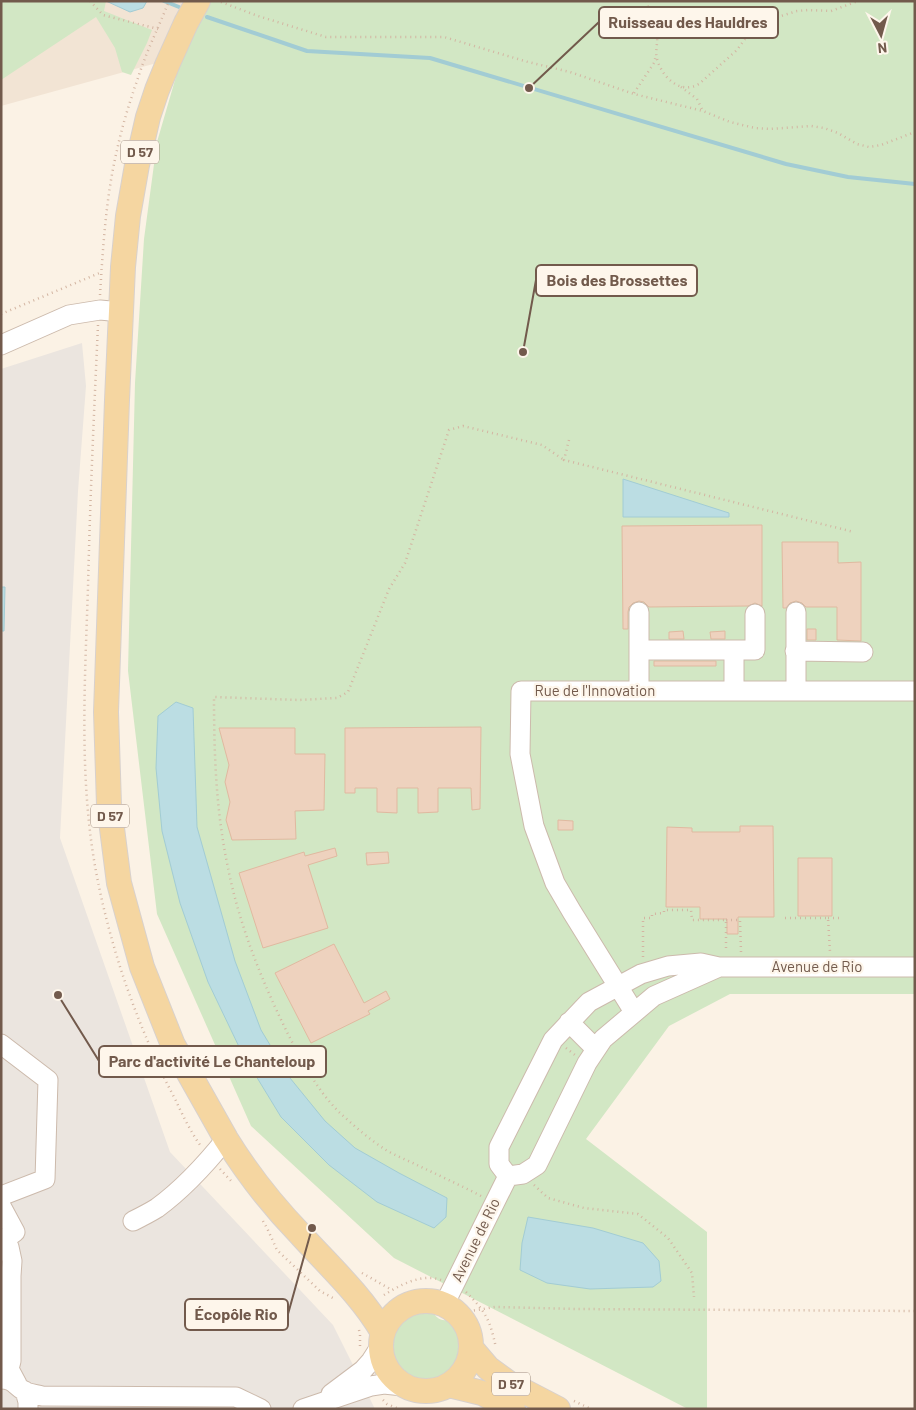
<svg xmlns="http://www.w3.org/2000/svg" width="916" height="1410" font-family="Barlow,sans-serif">
	<style>
		.residential { fill: #f2e4d4 }
		.industrial { fill: #ebe5df }
		.green { fill: #d2e7c4 }
		.water { fill: #bbdde3; stroke: #a2ccd4 }
		.lines { fill: none; stroke-linecap: round; stroke-linejoin: round }
		.stream { stroke: #a2ccd4; stroke-width: 4 }
		.building { fill: #eed2be; stroke: #e0b9a0 }
		.minor-casing { stroke: #ccbaac; stroke-width: 21 }
		.major-casing { stroke: #d8d1cd; stroke-width: 26 }
		.path { stroke: #d3b5a2; stroke-width: 2.5; stroke-dasharray: 1 4; stroke-linecap: butt }
		.minor { stroke: #fff; stroke-width: 19 }
		.major { stroke: #f5d6a1; stroke-width: 24 }
		.labels { text-anchor: middle; stroke-width: 4.5; stroke-linejoin: round; paint-order: stroke }
		.shield { fill: #fef6eb; stroke: #9c897c; stroke-width: 1 }
		.shield-label { font-size: 14px; font-weight: bold; fill: #725a4c }
		.street-label { font-size: 15px; fill: #725a4c; stroke: #fef6eb }
		.leader { fill: none; stroke: #725a4c; stroke-width: 2 }
		.callout-dot { fill: #725a4c; stroke: #fef6eb; stroke-width: 2 }
		.callout { fill: #fef6eb; stroke: #725a4c; stroke-width: 2 }
		.callout-label { font-size: 16px; text-anchor: middle; font-weight: bold; fill: #725a4c }
	</style>
	<rect width="100%" height="100%" fill="#fbf2e5"/>
	<path class="residential" d="M1,1H209L182,56L1,106Z"/>
	<path class="industrial" d="M82,343L86,386L78,491L60,838L170,1152L333,1325L375,1409H1V369Z"/>
	<path class="green" d="M1,1H106L104,11L152,30L147,43L131,75L122,72L115,48L96,17L1,80Z
		M209,1H915V994H730L669,1026L586,1139L707,1232V1409H688L394,1258L251,1126L157,914L128,671L135,383L144,239L157,142L182,56Z
		M426,1310H432C436,1319 442,1322 451,1319C490,1362 424,1410 395,1368C388,1358 387,1346 390,1335C396,1319 410,1311 426,1310Z"/>
	<path class="water" d="M106,1H147L143,8L130,12Z
		M623,479L729,513V517H623Z
		M1,587H5L4,631H1Z
		M176,702L193,708L197,827L235,961L261,1030L290,1078L325,1121L355,1148L399,1173L447,1198L446,1217L434,1228L377,1202L329,1165L281,1117L242,1053L208,982L180,903L162,831L156,768L158,716Z
		M528,1217L593,1228L643,1243L659,1261L661,1281L653,1287L590,1289L547,1283L520,1270L522,1243Z"/>
	<g class="lines">
		<path class="stream" d="M164,1L179,7
			M207,17L307,51L430,58L786,164L848,177L915,184"/>
	</g>
	<path class="building" d="M762,525V606L755,603L748,606L649,607L644,602L639,601L633,603L629,607L628,612V629H623L622,526Z
		M782,542H838V563L861,562V641L837,640V607H806L802,603L796,601L790,603L786,608H783Z
		M807,629H816V640H807Z
		M683,631L684,639H669V632Z
		M725,631V639H711L710,632Z
		M654,661H716V666H654Z
		M481,727L480,809L472,810L471,788H438V812L418,813V788H397V813L377,812V788H355V793H345V728Z
		M219,728H295V754H325L324,810L295,811L296,839L232,840L226,820L230,802L225,782L229,765Z
		M558,820L573,821V830H558Z
		M740,826H773L774,917H738V934H727V919H700V907H666L667,827L692,828V832H740Z
		M335,848L337,856L308,865L328,928L263,948L239,873L304,852L305,856Z
		M388,852L389,863L367,865L366,853Z
		M798,858H832V916H798Z
		M334,944L364,1003L386,991L390,999L368,1011L370,1014L311,1043L275,973Z"/>
	<g class="lines">
		<defs>
			<path id="minor" d="M1,345L69,315L100,310L121,312
				M796,612V691
				M639,650V612
				M734,650H755V614
				M795,651L863,652
				M639,691V650H734V691
				M634,1012L572,912L555,883L534,826L520,754L521,691H915
				M569,1022L596,1049
				M1,1044L48,1080L45,1179L1,1196
				M508,1176L499,1164V1147L553,1040L589,1002L641,974L668,966L701,963L719,967H915
				M508,1176L523,1174L537,1165L587,1063L603,1039L654,996L719,967
				M1,1206L15,1232L1,1242
				M133,1221C141,1217 149,1213 157,1208C183,1189 206,1164 226,1139
				M1,1238L9,1247L12,1261L11,1276V1361L9,1369L17,1384
				M444,1305L508,1176
				M1,1379C14,1379 15,1386 24,1391C29,1394 36,1394 42,1396L236,1397L261,1409
				M25,1391L28,1402V1409
				M331,1394L363,1370L371,1361L380,1347
				M303,1409L371,1386L384,1384L403,1386"/>
			<path id="major" d="M198,1L186,23L168,63L157,90L148,117L137,165L128,216L123,267L117,400L106,712L109,805L119,883L142,967L173,1045L226,1139C247,1173 273,1206 301,1235C329,1266 361,1295 382,1331
				M381 1346a45 45 0 1 1 90 0a45 45 0 1 1-90 0Z
				M471,1348L488,1368L510,1384L558,1409
				M449,1385L482,1393L513,1409"/>
		</defs>
		<use href="#minor" class="minor-casing"/>
		<use href="#major" class="major-casing"/>
		<path class="path" d="M90,1L103,15L158,29
			M646,1C650,12 655,24 657,35C658,43 655,51 657,59C662,77 680,95 699,84L737,50L748,35L781,16L797,11L808,10L831,11L858,1
			M221,2L258,16L326,37H444L528,62L570,72L634,94L703,111L730,122L755,128L770,129L811,126L824,128L838,133L857,144L869,147L881,145L915,132
			M681,87L697,99L703,111
			M634,93L654,63L656,55
			M100,295C103,246 106,197 117,150C123,122 132,95 141,69C149,46 160,24 169,1
			M1,314L102,272
			M98,325C94,412 90,500 88,587C85,679 79,774 95,866C106,927 124,986 149,1044C157,1063 166,1082 176,1101C183,1116 191,1132 200,1145
			M569,440L564,460L854,532
			M785,918H828L830,952
			M828,918H843
			M726,920H740L741,952
			M643,957V918H652V914L664,913V910H691L692,920H726V952
			M566,1048L575,1055
			M220,1169L233,1183
			M534,1185L548,1198L584,1208L638,1214L668,1238L692,1273L694,1297
			M481,1196C460,1185 438,1175 417,1165C407,1160 396,1156 386,1150C370,1140 353,1125 339,1112C316,1089 300,1058 286,1030C260,977 238,921 227,863C216,809 214,753 214,697L299,700L337,698L348,692L389,589L405,563L449,430L463,426L542,445L564,460
			M263,1221L267,1228L277,1250L320,1291L333,1298
			M362,1273L392,1290
			M466,1292C486,1312 490,1320 496,1348
			M384,1295C400,1285 422,1273 441,1280
			M462,1319L471,1311L495,1307L577,1309L915,1311
			M359,1330L360,1334V1349
			M383,1400L387,1404L399,1409
			M574,1401L591,1409"/>
		<use href="#minor" class="minor"/>
		<use href="#major" class="major"/>
	</g>
	<g class="labels">
		<g class="shield">
			<rect x="121" y="140.5" width="38" height="23" rx="4"/>
			<rect x="91" y="804.5" width="38" height="23" rx="4"/>
			<rect x="492" y="1372.5" width="38" height="23" rx="4"/>
		</g>
		<g class="shield-label">
			<text x="140" y="157">D 57</text>
			<text x="110" y="821">D 57</text>
			<text x="511" y="1389">D 57</text>
		</g>
		<g class="street-label">
			<text x="595" y="696">Rue de l'Innovation</text>
			<text x="817" y="972">Avenue de Rio</text>
			<text transform="translate(476 1240) rotate(-64)" y="5">Avenue de Rio</text>
		</g>
	</g>
	<path class="leader" d="M529 88L599 22M523 352L536 280M58 995L99 1061M312 1228L288 1314"/>
	<g class="callout-dot">
		<circle cx="529" cy="88" r="5"/>
		<circle cx="523" cy="352" r="5"/>
		<circle cx="58" cy="995" r="5"/>
		<circle cx="312" cy="1228" r="5"/>
	</g>
	<g class="callout">
		<rect x="599" y="7" width="179" height="31" rx="5"/>
		<rect x="536" y="265" width="161" height="31" rx="5"/>
		<rect x="99" y="1046" width="227" height="31" rx="5"/>
		<rect x="185" y="1299" width="103" height="31" rx="5"/>
	</g>
	<g class="callout-label">
		<text x="688" y="28">Ruisseau des Hauldres</text>
		<text x="617" y="286">Bois des Brossettes</text>
		<text x="212" y="1067">Parc d'activité Le Chanteloup</text>
		<text x="236" y="1320">Écopôle Rio</text>
	</g>
	<rect width="916" height="1410" fill="none" stroke="#725a4c" stroke-width="5"/>
	<g transform="translate(881 35) rotate(174)" stroke="#fef6eb" stroke-width="4" paint-order="stroke">
	<path d="M0-4L9 19L0 12L-9 19Z" fill="#725a4c"/>
	<text y="-8" font-size="14" font-weight="bold" text-anchor="middle" fill="#725a4c">N</text>
	</g>
</svg>
